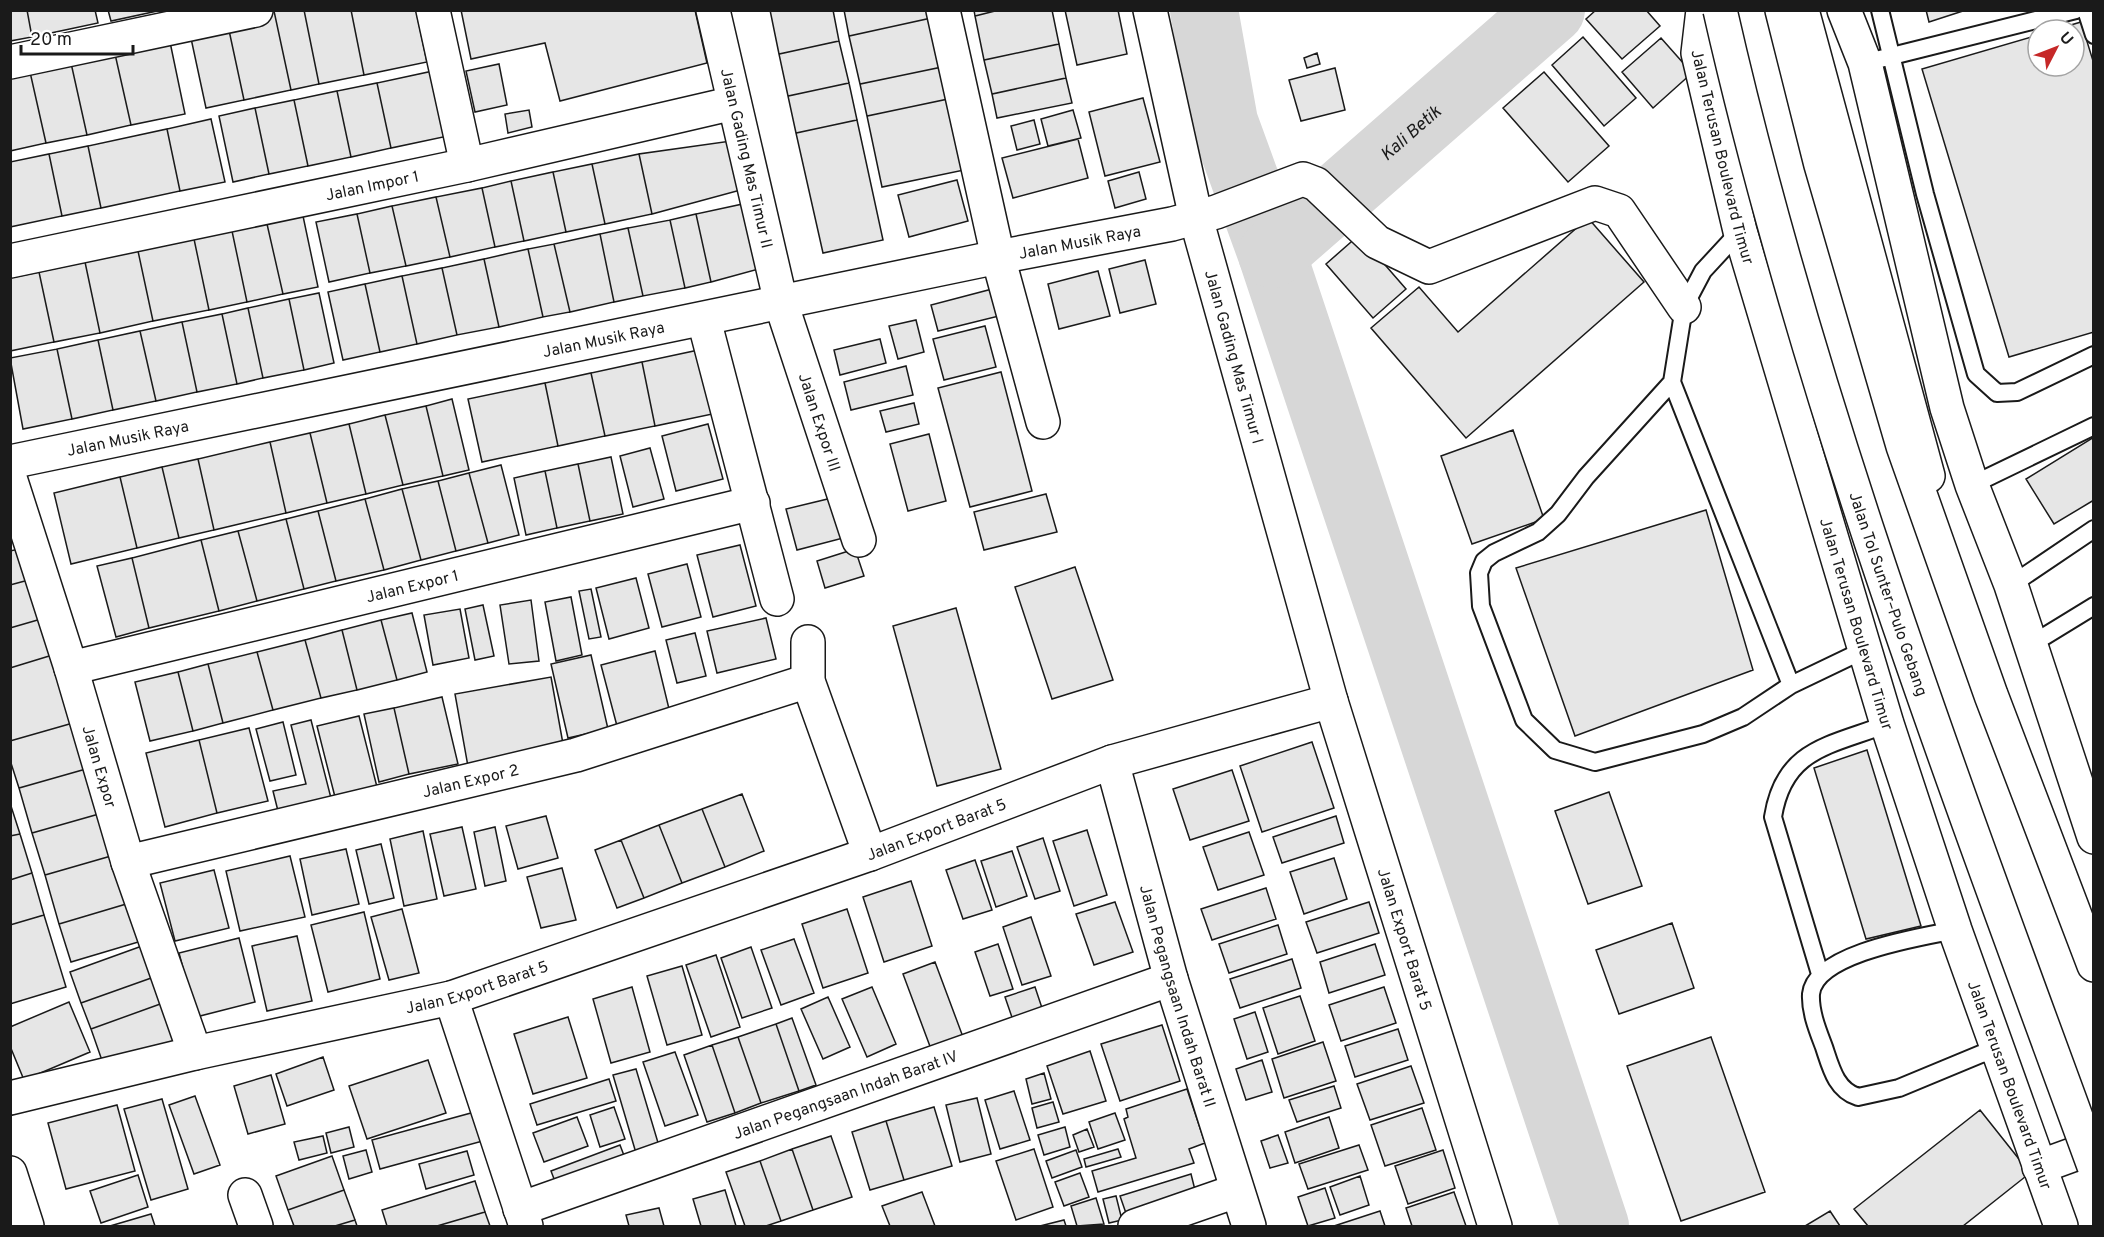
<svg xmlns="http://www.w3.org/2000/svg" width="2104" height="1237" font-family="Overpass,sans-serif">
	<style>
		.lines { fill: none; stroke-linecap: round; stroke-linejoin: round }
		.river { stroke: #d7d7d7; stroke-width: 68 }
		.building { fill: #e6e6e6; stroke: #1a1a1a; stroke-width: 1.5 }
		.service-casing { stroke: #1a1a1a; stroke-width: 20 }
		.minor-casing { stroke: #1a1a1a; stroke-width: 36 }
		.tertiary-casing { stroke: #1a1a1a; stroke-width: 36 }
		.secondary-casing { stroke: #1a1a1a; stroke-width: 36 }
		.motorway-casing { stroke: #1a1a1a; stroke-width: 36 }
		.service { stroke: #fff; stroke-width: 16 }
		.minor { stroke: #fff; stroke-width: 33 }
		.tertiary { stroke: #fff; stroke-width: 33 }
		.secondary { stroke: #fff; stroke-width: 33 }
		.motorway { stroke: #fff; stroke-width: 33 }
		.motorway-bridge-casing { stroke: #1a1a1a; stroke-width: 36; stroke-linecap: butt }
		.motorway-bridge { stroke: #fff; stroke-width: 33 }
		.labels { text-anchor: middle; stroke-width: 4.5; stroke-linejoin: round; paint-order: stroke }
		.street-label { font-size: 16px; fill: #1a1a1a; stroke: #fff }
		.water-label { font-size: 18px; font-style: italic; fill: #1a1a1a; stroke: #fff }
	</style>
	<rect width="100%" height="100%" fill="#fff"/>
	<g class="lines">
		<g class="river">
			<path d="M1204,10L1224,122L1272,254L1595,1226"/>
			<path id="s1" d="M1272,254L1551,10"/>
		</g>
	</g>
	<path class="building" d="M10,10H27L32,37L10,41Z
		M27,10H95L98,23L32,37Z
		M108,10H162L111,21Z
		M304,10H351L364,75L319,84Z
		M304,10L319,84L291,90L274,11Z
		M351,10H416L427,62L364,75Z
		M461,10H695L707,63L560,101L545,43L471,59Z
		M770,10H833L839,41L779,54Z
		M844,10H935L936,17L849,36Z
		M974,10H999L975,16Z
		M999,10H1052L1059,44L984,60L975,16Z
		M1065,10H1118L1127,54L1077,65Z
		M1596,10H1646L1660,26L1622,59L1586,19Z
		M1926,10H1966L1929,22Z
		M274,11L291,90L244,100L227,21Z
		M936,17L947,66L860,84L849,36Z
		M227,21L244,100L206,108L189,29Z
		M2081,22L2094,64V332L2009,357L1922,69L2038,35V66H2074V30H2054Z
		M1583,37L1636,98L1604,126L1552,65Z
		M1661,38L1692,73L1653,108L1622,72Z
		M839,41L849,83L788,96L779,54Z
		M170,42L185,114L131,125L115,54Z
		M1059,44L1066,78L992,94L984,60Z
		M1317,53L1320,64L1307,68L1304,58Z
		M115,54L131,125L87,135L71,63Z
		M71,63L87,135L46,143L30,72Z
		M499,64L507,105L475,112L466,71Z
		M947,66L953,98L867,116L860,84Z
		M1335,68L1345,110L1301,121L1289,80Z
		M433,71L448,136L391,148L377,83Z
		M30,72L46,143L10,151V76Z
		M1544,72L1609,146L1568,182L1503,108Z
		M1066,78L1072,103L997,118L992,94Z
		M377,83L391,148L351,157L337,91Z
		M849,83L857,120L796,133L788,96Z
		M337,91L351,157L308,166L294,100Z
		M953,98L969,169L882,187L867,116Z
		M1143,98L1160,162L1105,176L1089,112Z
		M294,100L308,166L269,174L255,108Z
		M255,108L269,174L233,182L219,116Z
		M529,110L532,127L508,133L505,114Z
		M1073,110L1081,138L1048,146L1041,119Z
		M211,119L225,182L180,191L167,129Z
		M857,120L883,240L823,253L796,133Z
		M1034,120L1040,144L1017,150L1011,126Z
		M167,129L180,191L101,208L88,146Z
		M1078,139L1088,178L1013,198L1002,158Z
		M738,140L748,188L652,214L639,154Z
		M88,146L101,208L62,216L49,154Z
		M49,154L62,216L10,227V162Z
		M639,154L652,214L605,224L592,164Z
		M592,164L605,224L566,232L553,172Z
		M553,172L566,232L524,241L511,181Z
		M1139,172L1146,199L1115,208L1108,181Z
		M957,180L968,221L909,237L898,195Z
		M511,181L524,241L495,247L482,188Z
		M482,188L495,247L450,257L436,197Z
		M436,197L450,257L406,266L392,206Z
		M752,202L766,267L711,282L696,214Z
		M392,206L406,266L370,273L357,214Z
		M357,214L370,273L329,282L316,222Z
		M696,214L711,282L685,288L670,220Z
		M303,216L318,287L283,294L267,224Z
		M1588,218L1644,282L1466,438L1371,328L1419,287L1458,332Z
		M670,220L685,288L643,296L628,228Z
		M267,224L283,294L247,302L232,231Z
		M628,228L643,296L614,302L600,234Z
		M232,231L247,302L209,310L194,239Z
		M600,234L614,302L570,312L554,244Z
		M1359,235L1406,289L1373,318L1326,264Z
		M194,239L209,310L153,321L138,251Z
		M554,244L570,312L543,317L528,249Z
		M528,249L543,317L499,327L484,259Z
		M138,251L153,321L100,333L85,262Z
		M484,259L499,327L457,335L442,268Z
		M1145,260L1156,304L1120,313L1109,269Z
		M85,262L100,333L54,342L39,272Z
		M442,268L457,335L417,344L402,276Z
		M1098,271L1110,316L1059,329L1048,284Z
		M39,272L54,342L10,351V278Z
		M402,276L417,344L380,352L365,284Z
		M365,284L380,352L343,360L328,292Z
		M996,288L1003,315L938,331L931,305Z
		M319,293L334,363L304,370L289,299Z
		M289,299L304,370L263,378L248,308Z
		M248,308L263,378L237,384L222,314Z
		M222,314L237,384L197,392L182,322Z
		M916,320L924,352L898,359L889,326Z
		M182,322L197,392L156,401L140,331Z
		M985,326L996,367L944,380L933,339Z
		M140,331L156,401L113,410L98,340Z
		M880,339L886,363L840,375L834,350Z
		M98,340L113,410L72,419L57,349Z
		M708,348L722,412L655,426L642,362Z
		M57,349L72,419L23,429L10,358Z
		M642,362L655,426L605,436L591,373Z
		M906,366L913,395L851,410L844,382Z
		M1001,372L1032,491L970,507L938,388Z
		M591,373L605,436L558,446L545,383Z
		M545,383L558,446L482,462L468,399Z
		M452,399L469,470L443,476L426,406Z
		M914,403L919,424L886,432L880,411Z
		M426,406L443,476L403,485L385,415Z
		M385,415L403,485L366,494L349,424Z
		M349,424L366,494L327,503L310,433Z
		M708,424L723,479L676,491L662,436Z
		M1513,430L1544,519L1472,544L1441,456Z
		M310,433L327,503L286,513L270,442Z
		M929,434L946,501L908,511L890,444Z
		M2094,437V500L2054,524L2026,479Z
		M270,442L286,513L214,530L198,459Z
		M650,448L664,499L633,507L620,456Z
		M611,457L623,514L590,521L578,464Z
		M198,459L214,530L179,538L162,467Z
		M578,464L590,521L557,528L545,471Z
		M501,465L519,535L488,543L469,473Z
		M162,467L179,538L137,548L120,477Z
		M545,471L557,528L526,535L514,478Z
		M469,473L488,543L456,551L438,481Z
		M120,477L137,548L71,564L54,493Z
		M438,481L456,551L421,560L402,489Z
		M402,489L421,560L384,570L365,499Z
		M1046,494L1057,532L984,550L974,512Z
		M836,497L847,537L797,550L786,509Z
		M365,499L384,570L336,581L318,511Z
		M1706,510L1753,670L1575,736L1516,568Z
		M318,511L336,581L304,589L286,519Z
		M286,519L304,589L257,601L238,531Z
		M238,531L257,601L219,611L201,540Z
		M201,540L219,611L149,628L132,558Z
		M740,545L756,606L713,617L697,555Z
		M27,547L36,578L10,585V551Z
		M855,549L864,576L825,588L817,561Z
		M132,558L149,628L116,637L97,566Z
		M687,564L701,617L662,627L648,574Z
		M1075,567L1113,680L1052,699L1015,587Z
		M36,578L48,617L10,628V585Z
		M636,578L649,628L609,639L596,588Z
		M591,589L601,637L589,639L579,591Z
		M571,597L582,655L556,661L545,602Z
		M531,600L539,661L509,664L500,605Z
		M483,605L494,656L475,660L465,609Z
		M956,608L1001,769L937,786L893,626Z
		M460,609L469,658L433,665L424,615Z
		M412,613L427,672L397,680L381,620Z
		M48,617L59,653L10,668V628Z
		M766,618L776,659L717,673L707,631Z
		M381,620L397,680L357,690L342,630Z
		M342,630L357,690L321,698L305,640Z
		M695,633L706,676L677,683L666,640Z
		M305,640L321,698L273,710L257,652Z
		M655,651L670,713L617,726L601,665Z
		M257,652L273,710L223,723L208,664Z
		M59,653L80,721L10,741V668Z
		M591,655L608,729L568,738L551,664Z
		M208,664L223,723L193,731L178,672Z
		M178,672L193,731L150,741L135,682Z
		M551,677L565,755L469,772L455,694Z
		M442,697L458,764L409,774L394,708Z
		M394,708L409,774L379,782L364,714Z
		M359,716L377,787L335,797L317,726Z
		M311,720L332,802L279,815L273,791L306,784L291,725Z
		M80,721L93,767L19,788L10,760V741Z
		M283,722L296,775L270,781L256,729Z
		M249,728L268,801L217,813L199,740Z
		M199,740L217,813L165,827L146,753Z
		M1312,742L1334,808L1262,832L1240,766Z
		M1867,750L1921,926L1866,939L1814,768Z
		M93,767L106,812L32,833L19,788Z
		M1232,770L1249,821L1190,840L1173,789Z
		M1609,792L1642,886L1588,904L1555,811Z
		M742,794L764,851L725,867L702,809Z
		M10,803L20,834L10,836Z
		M702,809L725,867L682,883L659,825Z
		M106,812L118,854L45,875L32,833Z
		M546,816L558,858L518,869L506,826Z
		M1336,816L1344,843L1282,863L1273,837Z
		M659,825L682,883L644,898L621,840Z
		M462,827L476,889L444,896L430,834Z
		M495,827L506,881L485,886L474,832Z
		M1087,830L1107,895L1074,906L1053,841Z
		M423,831L437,899L404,906L390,839Z
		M1249,832L1264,875L1218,890L1203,847Z
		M20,834L32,873L10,880V836Z
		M1043,838L1060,891L1035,899L1017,847Z
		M621,840L644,898L617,908L595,850Z
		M381,844L394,898L369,904L356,850Z
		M346,849L359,904L312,915L300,859Z
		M1012,851L1027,896L996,907L981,861Z
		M118,854L133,902L59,924L45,875Z
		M290,856L305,917L240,931L226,871Z
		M1334,858L1347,899L1304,914L1290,872Z
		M975,860L992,910L963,919L946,870Z
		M562,868L576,920L541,928L527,877Z
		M214,870L229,928L175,941L160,883Z
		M32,873L44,915L10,925V880Z
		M911,881L932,946L884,962L863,897Z
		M1266,888L1276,919L1212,940L1201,909Z
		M133,902L145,940L71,962L59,924Z
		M1115,902L1133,952L1094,965L1076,914Z
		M1369,902L1379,933L1317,953L1306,922Z
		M402,909L419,973L389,980L371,917Z
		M847,909L868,973L823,988L802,924Z
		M364,912L380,979L328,992L311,925Z
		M44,915L66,987L10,1004V925Z
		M1031,917L1051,976L1022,985L1003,927Z
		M1672,923L1694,988L1619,1014L1596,950Z
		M1278,925L1287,954L1229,973L1219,944Z
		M297,936L312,1001L267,1011L252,946Z
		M239,938L255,1002L196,1017L179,953Z
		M794,939L814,993L781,1005L761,950Z
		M998,944L1013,989L990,996L975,952Z
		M1375,944L1385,975L1329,993L1320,962Z
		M142,946L154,977L81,1003L70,972Z
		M751,947L772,1008L742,1018L721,958Z
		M716,955L740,1027L711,1037L686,965Z
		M1292,959L1301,988L1240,1008L1230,979Z
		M935,962L963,1037L931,1049L903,974Z
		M682,966L702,1035L667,1045L647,976Z
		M154,977L163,1003L91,1029L81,1003Z
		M632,987L650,1052L611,1063L593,999Z
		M872,987L896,1044L867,1057L842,999Z
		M1035,987L1046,1020L1016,1029L1005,997Z
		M1384,987L1396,1023L1341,1041L1329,1005Z
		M1300,996L1315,1041L1278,1054L1263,1008Z
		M828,997L850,1047L823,1059L801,1009Z
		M69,1002L90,1052L24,1080L10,1046V1027Z
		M163,1003L178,1043L105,1069L91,1029Z
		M1255,1012L1268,1052L1247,1059L1234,1019Z
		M568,1017L587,1078L533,1094L514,1034Z
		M792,1018L816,1085L799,1091L776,1024Z
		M776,1024L799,1091L761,1103L738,1037Z
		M1162,1025L1180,1081L1120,1101L1101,1044Z
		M1398,1029L1408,1060L1355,1077L1345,1046Z
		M738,1037L761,1103L735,1113L712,1045Z
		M1711,1037L1765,1192L1681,1221L1627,1066Z
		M1323,1042L1336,1081L1284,1098L1272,1059Z
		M712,1045L735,1113L707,1122L684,1055Z
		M1090,1051L1106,1101L1063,1114L1047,1066Z
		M675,1052L698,1115L665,1126L643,1062Z
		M323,1057L334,1090L287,1106L276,1074Z
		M428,1060L446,1113L367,1139L349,1086Z
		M1262,1060L1272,1092L1246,1100L1236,1069Z
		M1411,1066L1424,1103L1370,1120L1357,1084Z
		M636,1069L659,1146L636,1153L613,1075Z
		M1044,1073L1051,1099L1032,1104L1026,1079Z
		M271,1075L285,1124L248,1134L234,1086Z
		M609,1079L616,1101L537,1125L530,1104Z
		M1334,1086L1341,1108L1297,1122L1289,1100Z
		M1187,1089L1205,1143L1189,1149L1194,1163L1098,1192L1092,1171L1136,1158L1124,1119L1128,1117L1126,1109Z
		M1014,1091L1030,1140L1000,1149L985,1100Z
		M195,1096L220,1165L194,1174L169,1105Z
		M977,1098L991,1154L960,1162L946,1105Z
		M162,1099L188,1189L151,1200L124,1109Z
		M1053,1102L1059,1122L1037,1128L1032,1108Z
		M117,1105L135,1171L66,1189L48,1123Z
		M614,1107L625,1139L600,1147L590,1115Z
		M934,1107L952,1166L904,1180L886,1121Z
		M1422,1108L1436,1150L1385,1166L1371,1125Z
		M482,1110L490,1139L380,1169L372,1140Z
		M1980,1110L2030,1173L1963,1226H1868L1854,1209Z
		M1115,1113L1125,1140L1098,1149L1089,1122Z
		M577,1117L588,1146L544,1162L533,1133Z
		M1329,1117L1339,1148L1295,1163L1285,1132Z
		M886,1121L904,1180L870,1190L852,1132Z
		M349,1127L354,1147L331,1153L326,1133Z
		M1065,1127L1070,1147L1044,1155L1038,1135Z
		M1087,1129L1094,1147L1079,1152L1073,1135Z
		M1278,1135L1288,1163L1270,1168L1261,1141Z
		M323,1136L327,1153L299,1160L294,1142Z
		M831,1136L852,1197L813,1210L792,1149Z
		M620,1145L628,1166L559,1192L551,1171Z
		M1359,1145L1368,1170L1308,1189L1299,1164Z
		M792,1149L813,1210L781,1221L760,1161Z
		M1034,1149L1053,1207L1016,1220L996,1161Z
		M1118,1149L1121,1157L1086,1167L1084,1159Z
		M366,1150L372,1172L349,1179L343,1156Z
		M1076,1150L1082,1167L1052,1178L1046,1161Z
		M1443,1150L1455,1188L1408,1204L1395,1166Z
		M467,1151L474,1175L426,1189L419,1164Z
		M332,1156L344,1190L288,1210L276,1176Z
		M760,1161L781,1221L766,1226H745L726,1172Z
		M1080,1173L1089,1197L1064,1206L1055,1182Z
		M1191,1174L1197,1198L1128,1219L1120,1196Z
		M138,1175L148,1207L101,1223L90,1191Z
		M1360,1176L1369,1205L1340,1215L1330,1187Z
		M475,1181L485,1212L437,1226H387L382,1210Z
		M1325,1188L1335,1218L1308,1226L1298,1197Z
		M344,1190L355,1220L335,1226H294L288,1210Z
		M725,1190L736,1226H701L693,1199Z
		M922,1192L935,1226H890L882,1206Z
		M1454,1192L1466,1226H1412L1406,1208Z
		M1116,1196L1122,1220L1109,1223L1103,1199Z
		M1096,1198L1104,1224L1077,1226L1071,1206Z
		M659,1208L664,1226H629L626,1215Z
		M1380,1211L1385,1226H1334Z
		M1830,1211L1840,1226H1805Z
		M485,1212L490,1226H437Z
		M151,1214L155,1226H110Z
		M355,1220L357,1226H335Z
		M1064,1220L1066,1226H1040Z"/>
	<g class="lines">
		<defs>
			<path id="service" d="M1880,10L1925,194L1976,374L1997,393L2017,392L2094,355
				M2086,10L2094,35
				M1880,59L2076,10
				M1672,382L1586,477L1558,514L1538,532L1494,553L1484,561L1479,573L1481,606L1524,720L1555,750L1595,762L1703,734L1743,717L1791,685L1672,382L1684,307L1703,271L1740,231
				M1972,485L2094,426
				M2011,585L2094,529
				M2029,642L2045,636L2094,606
				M1791,685L1864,650
				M1955,930C1921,937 1815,953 1811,994C1810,1012 1818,1031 1824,1047C1831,1068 1836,1090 1858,1097L1899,1088L1981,1054L1998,1051
				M1820,974L1773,817C1784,748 1830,746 1887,724"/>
			<g id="minor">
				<path d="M433,10L467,165"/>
				<path id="s2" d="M713,10L781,303L859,540"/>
				<path d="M943,10L998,257L1043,422"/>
				<path id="s3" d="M1150,10L1196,218L1331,701L1495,1226"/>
				<path d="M10,62L256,10"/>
				<path id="s4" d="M10,261L467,165L734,103"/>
				<path d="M704,320L777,599"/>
				<path id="s5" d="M10,462L998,257L1172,224L1216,212L1303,179L1316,184L1377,242L1429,267L1595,203L1619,211L1684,307"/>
				<path id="s6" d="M10,478L71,668L128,862L195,1053"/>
				<path d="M808,642V681L870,854"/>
				<path id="s7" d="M71,668L753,503"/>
				<path id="s8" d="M1112,762L1171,979L1249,1226"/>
				<path id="s9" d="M128,862L576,755L808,681"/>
				<path d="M451,998L526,1226"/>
				<path id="s10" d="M10,1098L195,1053L451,998L870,854L1112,762L1331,701"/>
				<path d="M245,1195L256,1226"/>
				<path id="s11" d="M520,1209L1171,979"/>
				<path d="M1135,1226L1236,1191"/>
			</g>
			<g id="tertiary">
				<path id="s12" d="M1703,10L1698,53L1740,231L1887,724L1955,930L2061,1226"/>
				<path d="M1844,10L1865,63L1947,408L1972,485L2011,585L2094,837"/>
				<path d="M2039,1167L2094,1147"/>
				<path d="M10,1173L27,1226"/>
			</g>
			<path id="secondary" d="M1802,10L1928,476"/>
			<path id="motorway" d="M1782,10L1821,165L1903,446L1991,695L2094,965"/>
		</defs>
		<use href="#service" class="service-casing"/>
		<use href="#minor" class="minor-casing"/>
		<use href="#tertiary" class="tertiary-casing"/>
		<use href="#secondary" class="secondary-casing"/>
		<use href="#motorway" class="motorway-casing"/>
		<use href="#service" class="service"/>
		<use href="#minor" class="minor"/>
		<use href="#tertiary" class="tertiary"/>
		<use href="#secondary" class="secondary"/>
		<use href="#motorway" class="motorway"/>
		<defs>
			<g id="motorway-bridge">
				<path id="s13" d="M1720,10C1810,406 1955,786 2094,1166"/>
			</g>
		</defs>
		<use href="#motorway-bridge" class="motorway-bridge-casing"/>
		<use href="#motorway-bridge" class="motorway-bridge"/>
	</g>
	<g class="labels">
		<g class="street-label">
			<text dy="6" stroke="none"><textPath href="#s2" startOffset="152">Jalan Gading Mas Timur II</textPath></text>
			<text dy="6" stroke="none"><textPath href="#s12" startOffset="150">Jalan Terusan Boulevard Timur</textPath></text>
			<text dy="6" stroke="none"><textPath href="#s4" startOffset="370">Jalan Impor 1</textPath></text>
			<text dy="6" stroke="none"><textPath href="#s5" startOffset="1092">Jalan Musik Raya</textPath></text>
			<text dy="6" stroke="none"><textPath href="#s5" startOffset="606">Jalan Musik Raya</textPath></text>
			<text dy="6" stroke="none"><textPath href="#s3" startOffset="357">Jalan Gading Mas Timur I</textPath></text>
			<text dy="6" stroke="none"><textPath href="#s2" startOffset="426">Jalan Expor III</textPath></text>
			<text dy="6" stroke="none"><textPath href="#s5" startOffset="120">Jalan Musik Raya</textPath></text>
			<text dy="6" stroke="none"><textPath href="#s7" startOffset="351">Jalan Expor 1</textPath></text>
			<text dy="6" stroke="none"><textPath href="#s13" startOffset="608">Jalan Tol Sunter–Pulo Gebang</textPath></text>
			<text dy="6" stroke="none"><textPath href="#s12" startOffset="636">Jalan Terusan Boulevard Timur</textPath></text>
			<text dy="6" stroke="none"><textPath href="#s6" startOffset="302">Jalan Expor</textPath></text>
			<text dy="6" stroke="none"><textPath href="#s9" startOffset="352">Jalan Expor 2</textPath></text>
			<text dy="6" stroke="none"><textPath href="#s10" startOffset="966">Jalan Export Barat 5</textPath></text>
			<text dy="6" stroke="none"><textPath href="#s3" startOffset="964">Jalan Export Barat 5</textPath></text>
			<text dy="6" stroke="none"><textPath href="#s10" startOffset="480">Jalan Export Barat 5</textPath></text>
			<text dy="6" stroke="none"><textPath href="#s8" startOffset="243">Jalan Pegangsaan Indah Barat II</textPath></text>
			<text dy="6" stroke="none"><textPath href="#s12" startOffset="1122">Jalan Terusan Boulevard Timur</textPath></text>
			<text dy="6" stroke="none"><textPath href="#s11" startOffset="345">Jalan Pegangsaan Indah Barat IV</textPath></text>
		</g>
		<g class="water-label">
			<text dy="6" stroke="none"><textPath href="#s1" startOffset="184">Kali Betik</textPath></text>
		</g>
	</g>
	<rect width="2104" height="1237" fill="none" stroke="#1a1a1a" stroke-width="24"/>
	<g transform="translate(2056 48) rotate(48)"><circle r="28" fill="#ffffff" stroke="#a3a3a3" stroke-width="1.5"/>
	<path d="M0-4.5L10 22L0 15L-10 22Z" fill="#c62828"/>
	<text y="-9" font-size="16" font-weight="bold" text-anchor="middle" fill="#1a1a1a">U</text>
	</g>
	<path d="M21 45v9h112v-9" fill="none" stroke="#1a1a1a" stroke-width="3"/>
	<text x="30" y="45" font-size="18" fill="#1a1a1a" stroke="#ffffff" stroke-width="4.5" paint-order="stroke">20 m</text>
</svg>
